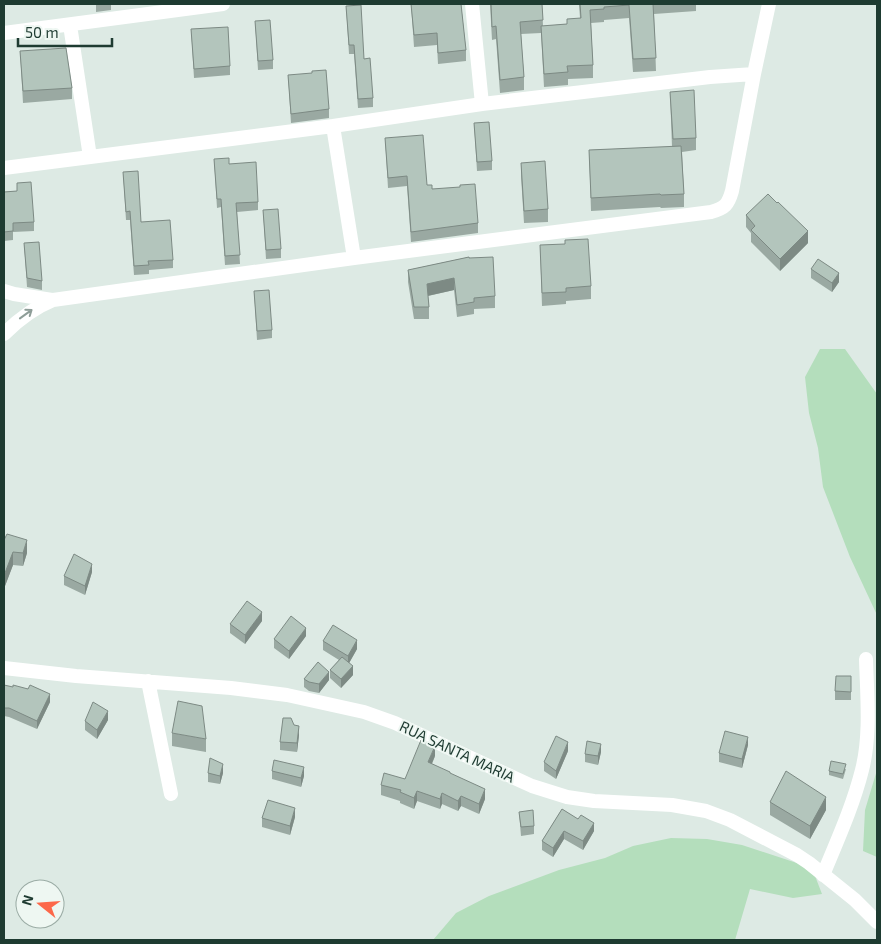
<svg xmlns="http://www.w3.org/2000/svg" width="881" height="944" font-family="'Exo 2',sans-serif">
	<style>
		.green { fill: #b4debc }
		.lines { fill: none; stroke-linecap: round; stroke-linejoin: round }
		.minor { stroke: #fff; stroke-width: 14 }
		.wall { fill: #9aa9a2 }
		.shaded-wall { fill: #7d8a84 }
		.building { fill: #b3c5bc; stroke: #7d8a84 }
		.oneway { stroke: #8e9d98 }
		.labels { text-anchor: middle; stroke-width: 4; stroke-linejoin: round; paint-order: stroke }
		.street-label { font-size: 15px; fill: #1e3b31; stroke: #eef7f2 }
	</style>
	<rect width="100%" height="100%" fill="#ddeae4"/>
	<path class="green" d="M820,349H845L877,394V615L850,557L823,487L818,448L809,413L805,377Z
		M877,770V857L863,851L865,810Z
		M671,838L707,839L742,845L812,868L822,894L793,898L750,889L735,940H433L456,913L489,896L559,870L605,858L633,846Z"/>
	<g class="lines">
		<path class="minor" d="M472,4L482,104
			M70,25L90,157
			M4,33L223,4
			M333,126L354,258
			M4,168L333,126L482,104L710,77L754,74
			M4,291L14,294L52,300
			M4,334C19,319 33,308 53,300L354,258L711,212C725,208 728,205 732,191L754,74L769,4
			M4,668L76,676L231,688L287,695L364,712L395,723L532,786L567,797L594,801L672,805L706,811L730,820L797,855L809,863L855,900L877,922
			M148,681L171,794
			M823,875C837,841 853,806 862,770C871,735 867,695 866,659"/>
	</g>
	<path class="wall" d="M96,4H111V10L96,12Z
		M411,4H461L466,50V61L438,64L437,45L414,47Z
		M490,4H542L543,26L567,24L580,18L579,4H696V11L654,14L656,71L633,72L629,18L604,20V22L591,23L593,65V78L568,79V85L544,87L541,33L521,34L524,77V90L500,93L496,39L492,40Z
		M346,6L364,59L373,98V107L358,108L354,54H349Z
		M255,21L273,60V69L258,70Z
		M191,29L230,66V75L194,78Z
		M20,51L72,88V99L23,103Z
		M288,75L329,109V118L291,123Z
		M670,92L696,138V150L682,152L684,194V207L661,208L660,207L591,211L589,150L672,147Z
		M474,123L492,161V170L477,171Z
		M385,138L427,185L478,223V233L411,242L407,186L388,188Z
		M214,159L229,164L258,202V210L237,212L240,264L225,265L221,207L217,208Z
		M521,163L548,209V222L524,223L521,176Z
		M123,172L141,222L173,260V268L149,270V274L134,275L130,220H126Z
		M17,183L34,222V231L13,232V240L4,241V192L17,191Z
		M263,210L281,249V258L266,259Z
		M746,215L808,243L780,271L751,242V233L746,227Z
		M24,243L42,281V290L27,287Z
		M540,245L591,286V299L566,301V304L542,306Z
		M469,257L495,296V308L474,309V314L457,317L454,290L428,296L429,307V319H414L408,282V270Z
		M811,269L839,282L832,292L811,278Z
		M254,291L272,330V338L257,340Z
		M4,540L27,553L23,566L13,565L5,586H4Z
		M92,572L85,595L64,585V576Z
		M262,621L245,644L230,633V624Z
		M306,636L289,659L274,648V639Z
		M323,641L357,649L349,663L353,675L341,688L330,678V670L339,660L323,650Z
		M851,676V700H835V691Z
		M304,679L329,680L319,693L309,691L304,687Z
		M4,685L50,702L37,729L9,717L4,716Z
		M108,720L97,739L85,730V721Z
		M294,725L299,735L297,752L280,750V742Z
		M172,733L206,739V752L172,746Z
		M748,745L742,768L719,762V753Z
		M568,751L556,779L544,771V762Z
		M601,752L598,765L585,762V754Z
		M435,756L432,764L450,774L485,799L479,814L461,806L458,811L442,804L440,809L417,801L414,809L400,803V801L381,795V785L405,779Z
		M846,769L843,779L829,775V771Z
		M272,771L304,776L301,787L272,779Z
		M208,773H223L220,784L208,782Z
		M770,802L826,810L810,839L770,815Z
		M562,809L594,831L583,850L564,839L553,857L542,850V841Z
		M519,812L534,826V834L521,836Z
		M295,817L290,835L262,827V818Z"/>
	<path class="shaded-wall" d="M808,231V243L780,271V259Z
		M839,273V282L832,292V283Z
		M454,278V290L427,296V284Z
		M27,540V553L23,566V553Z
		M13,552V565L5,586V573Z
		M92,564V572L85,595V586Z
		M262,612V621L245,644V635Z
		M306,628V636L289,659V651Z
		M357,640V649L348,665V656Z
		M353,666V675L341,688V679Z
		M329,672V680L319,693V684Z
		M50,694V702L37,729V721Z
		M108,711V720L97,739V730Z
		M299,726V735L297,752V743Z
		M748,737V745L742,768V759Z
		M568,742V751L556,779V771Z
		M601,744V752L598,765V756Z
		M435,746V756L428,772V762Z
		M223,764V773L220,784V776Z
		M304,767V776L301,787V778Z
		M485,789V799L479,814V804Z
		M417,791V801L414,809V798Z
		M442,793V804L440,809V799Z
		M461,796V806L458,811V801Z
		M826,797V810L810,839V826Z
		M295,808V817L290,835V826Z
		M594,823V831L583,850V841Z
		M564,831V839L553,857V848Z"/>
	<path class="building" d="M411,4H461L466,50L438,53L437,33L414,35Z
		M491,4H542L543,20L520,22L524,77L500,80L496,26L492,27Z
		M580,4H653L656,58L633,59L629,5L604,7V9L590,10L593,65L567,66L568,72L544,74L541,26L567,24V19L581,18Z
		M361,5L364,59L370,58L373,98L358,99L354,45H349L346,6Z
		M270,20L273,60L258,61L255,21Z
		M228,27L230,66L194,69L191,29Z
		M66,48L72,88L23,91L20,51Z
		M326,70L329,109L291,114L288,75L312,73V71Z
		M694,90L696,138L673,139L670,92Z
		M489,122L492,161L477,162L474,123Z
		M423,135L427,185H432V189L460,187V185L475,184L478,223L411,232L407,176L388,178L385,138Z
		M681,146L684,194L661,195L660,194L591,198L589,150Z
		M229,158V164L256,162L258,202L236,203L240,255L225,256L221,199H217L214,159Z
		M545,161L548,209L524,211L521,163Z
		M138,171L141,222L170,220L173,260L148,261L149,265L134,266L130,211L126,212L123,172Z
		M31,182L34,222L13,223V231L4,232V192L17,191V183Z
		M768,194L777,203L778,202L808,231L780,259L751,230L755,226L746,215Z
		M278,209L281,249L266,250L263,210Z
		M588,239L591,286L566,288V292L542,293L540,245L565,244V240Z
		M39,242L42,281L27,278L24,243Z
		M469,257V258L493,257L495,296L474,298V302L457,305L454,278L427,284L429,307H414L408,270Z
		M818,259L839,273L832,283L811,269Z
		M269,290L272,330L257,331L254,291Z
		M7,534L27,540L23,553L13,552L5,573H4V540Z
		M74,554L92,564L85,586L64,576Z
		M247,601L262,612L245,635L230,624Z
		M291,616L306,628L289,651L274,639Z
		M333,625L357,640L348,656L323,641Z
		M342,657L353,666L341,679L330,670Z
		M318,662L329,672L319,684L309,682L304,679Z
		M836,676H851V692L835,691Z
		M4,685L13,687V685L28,689L30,685L50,694L37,721L9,708H4Z
		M178,701L202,706L206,739L172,733Z
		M93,702L108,711L97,730L85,721Z
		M283,718H291L294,725L299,726L297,743L280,742Z
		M725,731L748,737L742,759L719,753Z
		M556,736L568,742L556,771L544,762Z
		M421,740L435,746L428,762L450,772V773L485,789L479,804L461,796L458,801L442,793L440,799L417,791L414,798L400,792L401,790L381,785L384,773L405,779Z
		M587,741L601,744L598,756L585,754Z
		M210,758L223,764L220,776L208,773Z
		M274,760L304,767L301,778L272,771Z
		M831,761L846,764L843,774L829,771Z
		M786,771L826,797L810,826L770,802Z
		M268,800L295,808L290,826L262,818Z
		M562,809L578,819L581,815L594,823L583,841L564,831L553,848L542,841Z
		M533,810L534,826L521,827L519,812Z"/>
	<defs><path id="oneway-shaft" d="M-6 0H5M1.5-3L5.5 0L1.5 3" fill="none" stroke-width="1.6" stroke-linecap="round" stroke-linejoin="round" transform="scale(1.25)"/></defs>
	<use class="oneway" href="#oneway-shaft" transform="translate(26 314) rotate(-36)"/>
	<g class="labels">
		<g class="street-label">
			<text transform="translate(457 752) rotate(25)" y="5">RUA SANTA MARIA</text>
		</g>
	</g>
	<rect width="881" height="944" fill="none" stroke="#1e3b31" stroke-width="10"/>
	<g transform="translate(40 904) rotate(287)"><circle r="24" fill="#eef7f2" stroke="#9baca5"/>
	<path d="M0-4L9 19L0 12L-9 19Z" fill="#fc684a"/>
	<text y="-8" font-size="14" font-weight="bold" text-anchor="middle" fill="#1e3b31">N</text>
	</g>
	<path d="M18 38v8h94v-8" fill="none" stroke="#1e3b31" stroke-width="2.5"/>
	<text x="25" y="38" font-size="15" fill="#1e3b31" stroke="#eef7f2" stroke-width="4" paint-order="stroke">50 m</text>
</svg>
